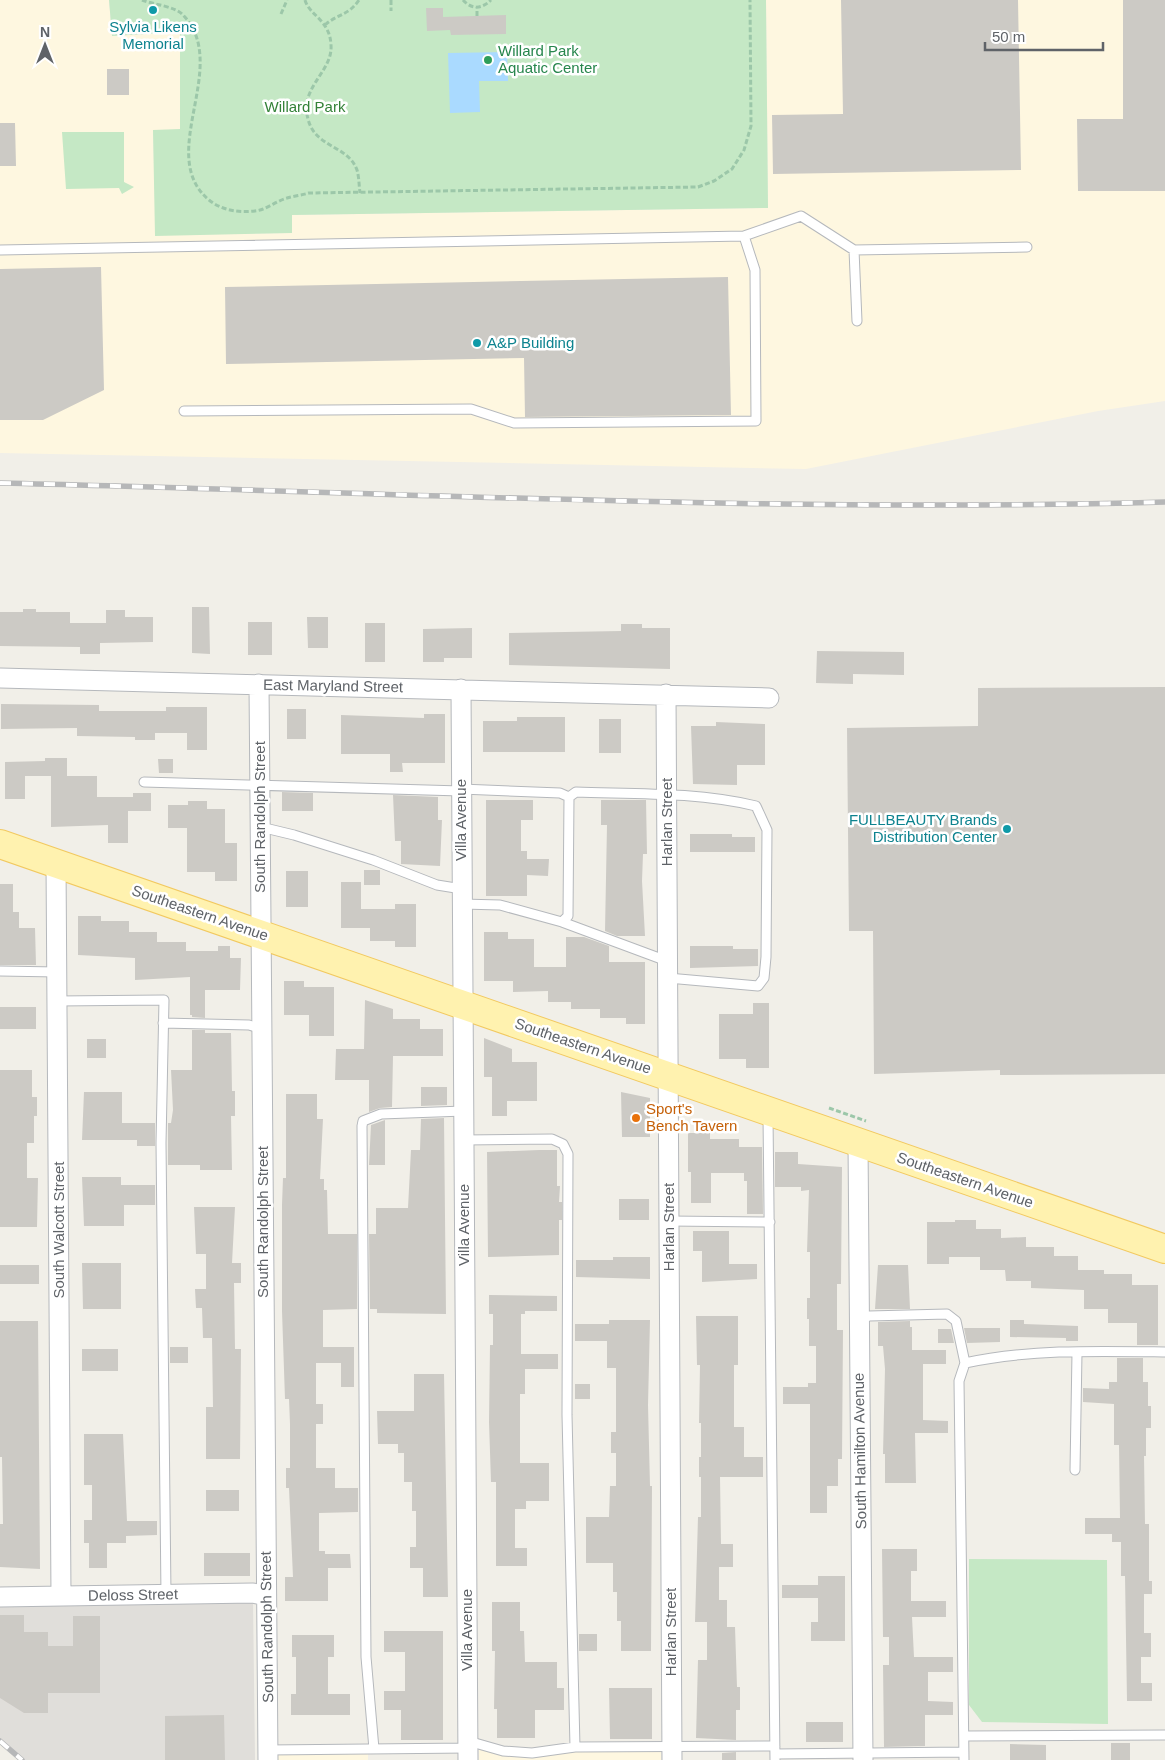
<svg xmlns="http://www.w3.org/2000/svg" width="1165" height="1760" font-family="Helvetica,sans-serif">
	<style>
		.commercial { fill: #fef7e0 }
		.industrial { fill: #e0deda }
		.green { fill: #c5e8c5 }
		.water { fill: #aadaff }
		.building { fill: #cccac5 }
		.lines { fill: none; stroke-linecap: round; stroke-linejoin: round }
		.service-casing { stroke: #b5b8bc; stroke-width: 11 }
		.minor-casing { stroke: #b5b8bc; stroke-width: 21 }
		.primary-casing { stroke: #f2c960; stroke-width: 30 }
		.path { stroke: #9cc7a9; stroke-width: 3; stroke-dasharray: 5 2.5; stroke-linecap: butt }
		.service { stroke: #fff; stroke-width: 9 }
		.minor { stroke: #fff; stroke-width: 19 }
		.primary { stroke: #fff2af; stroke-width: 28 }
		.rail-casing { stroke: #b6b7b8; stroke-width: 5.5 }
		.rail { stroke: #fff; stroke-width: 4; stroke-dasharray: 11; stroke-linecap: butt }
		.culture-dot { fill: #0f9aa8; stroke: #fff; stroke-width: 2 }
		.leisure-dot { fill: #2e9e5b; stroke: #fff; stroke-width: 2 }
		.food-dot { fill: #e8710a; stroke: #fff; stroke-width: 2 }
		.labels { text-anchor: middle; stroke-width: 5; stroke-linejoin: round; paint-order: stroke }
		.culture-label { font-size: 15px; fill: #0d838f; stroke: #fff }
		.leisure-label { font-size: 15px; fill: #27864d; stroke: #fff; text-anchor: start }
		.park-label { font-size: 15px; fill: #348238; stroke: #fff }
		.street-label { font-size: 15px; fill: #5f6368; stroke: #fff }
		.food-label { font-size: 15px; fill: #c56008; stroke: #fff; text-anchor: start }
	</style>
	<rect width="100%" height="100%" fill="#f1efe8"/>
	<path class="commercial" d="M0,0H109L112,36L180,32V130H153L156,235L292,233V215L768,208L766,0H1165V401L1098,411L806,469L0,453Z
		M479,1743L503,1751L661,1745V1760H479Z
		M368,1749V1760H276V1750Z"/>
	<path class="industrial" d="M253,1602L255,1760H22L0,1741V1605Z"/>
	<path class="green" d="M109,0H766L768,208L292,215V233L155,236L153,130L180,129V32L112,36Z
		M62,132H124V182L134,187L122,194L119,188L66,189Z
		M969,1559L1107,1560L1108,1724L982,1722L969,1705Z"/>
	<path class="water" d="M507,52L508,81H479L480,112L450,113L448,53Z"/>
	<path class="building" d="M841,0H1018L1021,170L773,174L772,115L843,114Z
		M1123,0H1165V191H1078L1077,119H1123Z
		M426,8H443V17L506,15V34L451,35L450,30L427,31Z
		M107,69H129V95H107Z
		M0,123H15L16,166H0Z
		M101,267L104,390L43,420H0V269Z
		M728,277L731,415L525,417L524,358L226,364L225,287Z
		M192,607H209L210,654L192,653Z
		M23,609H36V612H70V623H106V610H125V617H153V642L100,643V654H80V647L0,646V612H23Z
		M307,617H328V648H308Z
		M248,622H272V655H248Z
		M365,623H385V662H365Z
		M621,624H642V628H670V669L509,665V633L621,631Z
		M472,628V658H444V662H423V629Z
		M817,651L904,652V675L853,674V684L816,683Z
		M1165,687V1074L1000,1075V1070L874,1074L873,931H849L847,728L978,726V688Z
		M1,704L99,705V711H166V707H207V750H187V733H155V740H135V737L77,736V728L1,729Z
		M287,709H306V739H287Z
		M424,714H445V763H402L403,772H390V754H341V715L424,718Z
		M517,717H565V752H483V721H517Z
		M599,719H621V753H599Z
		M716,722L765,724V765H737V785L693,784L691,726H716Z
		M45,758H67V776H97V797H133V793H151V811H128V843H108V825L51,827V776H25V799H5V762L45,761Z
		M158,759H173V773H159Z
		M282,792L313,793V811H282Z
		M393,795L438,797V820H442L440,866L401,864V841H395Z
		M486,800H533V820H521V851H527V859H549L548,876L527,875V896H486Z
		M601,800H646L647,854H643L642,881L645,936H617L605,931L607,825H601Z
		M188,801H207V809H225V843H237V881H215V872H187V828H168V805H188Z
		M690,834H732V837H755V852H690Z
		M364,870H380V885H364Z
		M286,871H308V907H286Z
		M341,882H361V909H395V904H416V947H395V941H370V928H341Z
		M0,884H13V912H19V928H35L36,965H0Z
		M78,916H101V921H129V932H157V942H186V951H218V946H230V958H241L240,990H205V1018L192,1017V1015H190V977L135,980V958L78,955Z
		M484,932H508V939H534V967H566V937H584L609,946V962H645V1024H626V1018H600V1009H571V1002H548V991L513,992V981H484Z
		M690,946H733V949H758V966L690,968Z
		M284,981H304V987H334V1036H309V1015H284Z
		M365,1000L393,1009V1019H420V1029H443V1056H393L392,1107L380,1108L369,1112V1080H335L336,1049H364Z
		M753,1003H769V1068H746V1059H719V1014H753Z
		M0,1007H36V1029H0Z
		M192,1030H205V1033H231L232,1091H235V1116H231L232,1170H200V1165H168V1123H171L173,1110L171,1070H192Z
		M484,1038L512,1049V1062H537V1101H507V1116H492V1077H484Z
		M87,1039H106V1058H87Z
		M0,1070H32V1097H37V1116H34V1143H27V1178H38L37,1227H0Z
		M421,1087H447V1105L421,1106Z
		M84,1092H122V1123H155V1146H137V1140H82Z
		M621,1092L650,1098V1137H622Z
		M286,1094H317V1119H323L320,1179H324V1190H327L328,1234H357V1309L323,1310V1347H354V1387H341V1363H316V1404H323V1424H316V1468H335V1488H358V1512L319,1513V1551H325V1554H350L351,1568H328V1601H285V1577H293L289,1488H286V1468H290V1424L289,1399H285L282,1311V1205L283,1178H286Z
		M444,1118L446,1314L377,1313V1309H370L369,1234H376V1208H408L411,1150H420L421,1119Z
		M385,1120V1165H369L371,1125Z
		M688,1133H710V1139H739V1147H762L763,1214H747V1181H744V1173H711V1203H691V1172H688Z
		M539,1150H557V1186H560L559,1202H562V1220H559V1255L488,1257L487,1152Z
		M775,1152H798V1164L842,1167L841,1284H837V1330H843L842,1459H838V1486H827V1513H810V1404H783V1387H808V1383H816V1346H809V1319H807V1298H810V1252H807L809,1190L801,1191V1187H775Z
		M82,1177H121V1185H155V1205H124V1226H84Z
		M619,1199H649V1220H619Z
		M194,1207H235L232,1263H241V1283H234L235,1349H241L240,1459H206V1407H213L212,1338H203L202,1308H196L195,1289H206V1254H196Z
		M955,1220H976V1229H1001V1238L1026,1237V1247H1054V1256H1078V1270H1104V1274H1132V1285H1158V1345H1137V1323H1108V1309H1084V1290L1031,1288V1281H1006L1005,1270H980V1257H949V1264H927V1222H955Z
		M693,1231H729V1264H757V1279L702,1282V1251H693Z
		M613,1257H650V1279L576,1277V1260H613Z
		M82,1263H121V1309H83Z
		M0,1265H39V1284H0Z
		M878,1265H908L910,1309H875Z
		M489,1295L557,1296V1311H525V1314H521V1354H558V1369H525V1394H520V1463H549V1501H526V1509H515V1548H527V1566H496V1482H491L489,1422L490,1345H493V1314H489Z
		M696,1316H738V1365H734V1427H744V1457H763V1477H720L721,1544H733V1567H719V1600H727V1627H735L737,1687H740V1710H736V1740L696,1738L698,1660H707V1622H695L698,1517H701V1477H699V1457H701V1423H699L700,1365H697Z
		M609,1320H650L648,1405L650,1486H652L651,1651H621V1621H617V1592H613V1563H586V1517H609L610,1486H616V1453H611V1432H616V1368H607V1341H575V1324H609Z
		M1010,1320H1024V1324L1078,1326V1341H1066V1338L1010,1337Z
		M0,1321H38L40,1569L0,1567V1524H3L2,1457H0Z
		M910,1321V1327H912V1350H946V1364H923V1420L948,1421V1433H915L916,1483H885V1454H883L885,1369L883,1346H878V1322Z
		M964,1328H1000V1342L967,1343Z
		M938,1329H951L954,1343H938Z
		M170,1347H188V1363H170Z
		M82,1349H118V1371H82Z
		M1117,1358H1143V1382H1148V1406H1151V1428H1146V1456H1144L1145,1524H1149V1581H1152V1594H1144V1633H1151V1657H1141V1683H1152V1701H1127L1125,1576H1121V1542H1112V1534H1085V1518H1120L1119,1445H1114V1404L1083,1402V1388L1109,1389V1382H1117Z
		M414,1374H444L448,1597H423V1568H410V1547H416V1511H412V1482H404V1453H398V1444H378L377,1411H414Z
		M575,1384H590V1399H575Z
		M84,1434H123L127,1521H157V1535L126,1536V1543H107V1568H89V1543H84V1520H92V1485H84Z
		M206,1490H239V1511H206Z
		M882,1549H917V1571H911V1601H946V1617H912L914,1657H953V1672H928V1701L953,1702V1715H925V1746L884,1747L883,1665H889V1637H883Z
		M204,1553H250V1576H204Z
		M818,1576H845V1641H811V1622H818V1598H782V1585H818Z
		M492,1602H520V1631H524L525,1662H557V1688H564V1710H535V1738H497V1709H494L495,1651H492Z
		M0,1615H24V1632H48V1646H73V1616H100V1693H48V1713H24L0,1698Z
		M384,1631H443V1740H401V1710H384V1691H405V1652H384Z
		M579,1634H597V1651H579Z
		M292,1635H334V1657H328V1694H350V1715H291V1694H296V1657H292Z
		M609,1688H652V1739H610Z
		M224,1715L225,1760H165V1716Z
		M806,1722H843V1742H806Z
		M1111,1743H1130V1760H1111Z
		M1010,1744L1046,1745V1760H1010Z
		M736,1752V1760H722V1753Z"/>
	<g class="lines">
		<defs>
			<path id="service" d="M744,236L801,216L854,250L1027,247
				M0,250L744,236L755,270L756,421L514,423L471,409L184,411
				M854,250L857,321
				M144,782L461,791
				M461,789L560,793L569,797
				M260,829H269L294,835L373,860L437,885L462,889
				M462,904L500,905L562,922L568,916L569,797L576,792C636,794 697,792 756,806L767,830L766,957L764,978L758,986L668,978
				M562,922L667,961
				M0,971L57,972
				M57,1001L164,1000L161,1143L166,1595
				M163,1023L249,1025L262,1029
				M768,1116L775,1760
				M464,1140L552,1139L563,1144L568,1154L567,1415L575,1747L532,1753L503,1751L468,1741
				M669,1221L770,1222
				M859,1320L869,1316L947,1314L956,1321L965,1363
				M1075,1470L1077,1353
				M964,1736L1165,1735
				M575,1747L775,1746
				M374,1749L366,1657L362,1126L363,1121L381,1114L464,1111
				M268,1750L468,1748
				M775,1754L964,1752
				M964,1760L959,1381L965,1363C1030,1349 1099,1351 1165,1352"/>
			<path id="minor" d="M0,678L769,698
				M259,684L268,1760
				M461,689L468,1760
				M666,694L672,1760
				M56,863L61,1596
				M858,1142L863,1760
				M0,1597L253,1593L266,1596"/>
			<path id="primary" d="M0,844L1165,1249"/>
		</defs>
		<use href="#service" class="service-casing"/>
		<use href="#minor" class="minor-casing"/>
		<use href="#primary" class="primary-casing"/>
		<path class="path" d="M142,0C154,5 176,6 184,16C231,67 155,155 209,200C221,210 238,213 255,211C266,210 276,201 287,198C294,196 302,195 309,193L698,187L714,181L732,169L744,150L751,126L750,0
			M305,0C309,15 330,20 331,45C333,72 299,87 308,119C315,148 348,145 357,170C359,177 359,185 360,193
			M391,0V11
			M463,0C472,10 482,9 491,0
			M281,14L287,0
			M477,16V7
			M325,25C337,14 348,16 359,0
			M829,1108L866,1121"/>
		<use href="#service" class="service"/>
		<use href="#minor" class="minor"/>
		<use href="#primary" class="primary"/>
		<defs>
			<path id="rail" d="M0,483C388,492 777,513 1165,502
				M0,1741L22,1760"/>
		</defs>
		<use href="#rail" class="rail-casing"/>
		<use href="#rail" class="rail"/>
	</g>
	<g class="culture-dot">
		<circle cx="153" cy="10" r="5"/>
		<circle cx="477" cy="343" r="5"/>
		<circle cx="1007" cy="829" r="5"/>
	</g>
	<circle class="leisure-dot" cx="488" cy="60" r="5"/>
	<circle class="food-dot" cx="636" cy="1118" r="5"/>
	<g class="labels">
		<g class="culture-label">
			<text x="153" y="32">Sylvia Likens<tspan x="153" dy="17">Memorial</tspan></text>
			<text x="487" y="348" text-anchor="start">A&amp;P Building</text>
			<text x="997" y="825" text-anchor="end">FULLBEAUTY Brands<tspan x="997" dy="17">Distribution Center</tspan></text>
		</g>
		<g class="leisure-label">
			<text x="498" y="56">Willard Park<tspan x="498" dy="17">Aquatic Center</tspan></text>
		</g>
		<g class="park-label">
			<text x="305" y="112">Willard Park</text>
		</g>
		<g class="street-label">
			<text transform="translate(333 686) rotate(1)" y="5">East Maryland Street</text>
			<text transform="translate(260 817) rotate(-90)" y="5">South Randolph Street</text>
			<text transform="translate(461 820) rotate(-90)" y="5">Villa Avenue</text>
			<text transform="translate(667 822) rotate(-90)" y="5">Harlan Street</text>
			<text transform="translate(200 913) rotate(19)" y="5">Southeastern Avenue</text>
			<text transform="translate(583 1046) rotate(19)" y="5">Southeastern Avenue</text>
			<text transform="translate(965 1180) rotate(19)" y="5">Southeastern Avenue</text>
			<text transform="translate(263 1222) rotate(-90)" y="5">South Randolph Street</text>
			<text transform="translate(464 1225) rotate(-90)" y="5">Villa Avenue</text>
			<text transform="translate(669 1227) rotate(-90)" y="5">Harlan Street</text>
			<text transform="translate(59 1230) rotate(-90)" y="5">South Walcott Street</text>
			<text transform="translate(860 1451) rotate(-91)" y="5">South Hamilton Avenue</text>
			<text transform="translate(133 1595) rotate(-1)" y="5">Deloss Street</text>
			<text transform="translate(267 1627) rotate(-91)" y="5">South Randolph Street</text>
			<text transform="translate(467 1630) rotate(-90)" y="5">Villa Avenue</text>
			<text transform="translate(671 1632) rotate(-90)" y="5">Harlan Street</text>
		</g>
		<g class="food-label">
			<text x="646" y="1114">Sport's<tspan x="646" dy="17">Bench Tavern</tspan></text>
		</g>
	</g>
	<g transform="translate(45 45)" stroke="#ffffff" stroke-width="4" paint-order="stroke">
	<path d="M0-4L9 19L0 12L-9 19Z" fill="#5f6368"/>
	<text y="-8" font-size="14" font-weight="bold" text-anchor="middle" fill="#5f6368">N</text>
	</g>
	<path d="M985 42v8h118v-8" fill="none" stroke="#5f6368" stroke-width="2.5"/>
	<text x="992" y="42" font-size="15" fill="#5f6368" stroke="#ffffff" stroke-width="4" paint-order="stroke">50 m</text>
</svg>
